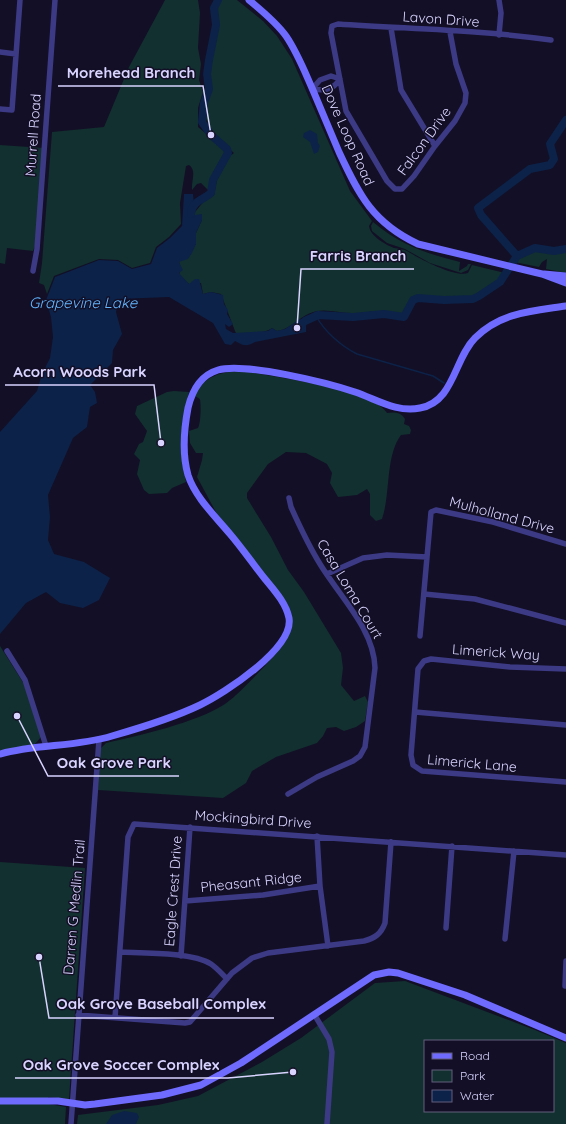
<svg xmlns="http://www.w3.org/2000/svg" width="566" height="1124" font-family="Quicksand,sans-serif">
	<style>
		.green { fill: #12302f; fill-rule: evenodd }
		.water { fill: #0c2248 }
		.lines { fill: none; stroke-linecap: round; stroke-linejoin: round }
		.stream { stroke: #0c2248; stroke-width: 1.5 }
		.river { stroke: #0c2248; stroke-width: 8 }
		.street { stroke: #3d3a85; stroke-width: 5.5 }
		.secondary { stroke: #6f6bff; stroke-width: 7 }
		.labels { text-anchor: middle; stroke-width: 3; stroke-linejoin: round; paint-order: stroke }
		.street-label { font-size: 14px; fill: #d9d4ff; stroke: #130f26 }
		.water-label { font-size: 15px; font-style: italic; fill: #62b6ff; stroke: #130f26 }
		.leader { fill: none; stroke: #d9d4ff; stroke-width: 1.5 }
		.callout-dot { fill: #d9d4ff; stroke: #130f26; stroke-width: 1.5 }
		.callout-label { font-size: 15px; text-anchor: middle; font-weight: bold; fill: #d9d4ff; stroke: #130f26; stroke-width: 3; stroke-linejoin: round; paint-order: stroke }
	</style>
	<rect width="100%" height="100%" fill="#130f26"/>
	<path class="green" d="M165,0H198L200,13L198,48L201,64L199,80L203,92L198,108V127L222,147L224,151V154L214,171L209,191L201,183L197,184L192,190C191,182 197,170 189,165L186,166L180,203L181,224L169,237L156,247L150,263L132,268L118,260L99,259L54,276L47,294L44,285L39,283L42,263L52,132L104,127L129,67Z
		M219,0H237L263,21L277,36L292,59L350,191L372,221L369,226C370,236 386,245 394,248C399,249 403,249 407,251C418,258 455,278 468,273L472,265L505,273C498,279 482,295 473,297C468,298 464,296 460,296C454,296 447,298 441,298C431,297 424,294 413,297L402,314C396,316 389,310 382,311C371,311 361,314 351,313C340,313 328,309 317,311C301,314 292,329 277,331L272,328C265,334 246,333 236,333L235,331L221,294L211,292L203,294L201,283L189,284L179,275L181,268L179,262L196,244V233L202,220L195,215V212L205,200L214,195L217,180L227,158L234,153L214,135L205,117L206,101L211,83L209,71L217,39L216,9Z
		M0,145L44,148L35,246L33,251L7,248L5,264L0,263Z
		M373,222C402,246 425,253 460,262L459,271L467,266L468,264H471L468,270L461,273L430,263L405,249L387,243L372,231L371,226Z
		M535,248L554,251L566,249V273L546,269L547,259L542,262L539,267L514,262L520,254Z
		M241,371C267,375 376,391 387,413C394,412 401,412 405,419L404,424L409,426L411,430L410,434L401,435C385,457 391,493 382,519L376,521L370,515V494L367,489L357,495L338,497L330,483L332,473L327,464L306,453L286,452L268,464L247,493V498L271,537L288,570L304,592L341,653L343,668L341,685L354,701L365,696L368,702L365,721L356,727L344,731L336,727L327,728L323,736L317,743L276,757L252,771L246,783L223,798L98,790L100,749L106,743C138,736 198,722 225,704C240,693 252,679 265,666C278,651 291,641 292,620L243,545L217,514L197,477L202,460L203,453H196L190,443L189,431L198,428C201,422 201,405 200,399L195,396C204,376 220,372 241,371Z
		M174,391L189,392C181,425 178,449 186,482L172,488L167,493L149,494L144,490L137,474L140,460L134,454L139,444L143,442L147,431L135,414L137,406L167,392Z
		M0,646L24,684L41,737L35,744L0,751Z
		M0,862L85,868L69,1099L48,1097L49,1104L66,1107L65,1124H0Z
		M405,981L535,1030L566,1043V1124H77L78,1115L158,1105L198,1096L262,1062L301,1038L375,983ZM425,1041H553V1111H425Z"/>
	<path class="water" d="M310,130L317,134L318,143L320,146L318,152L314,154L310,142L303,137L304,133Z
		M184,194H193L195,215L202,214V220L196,233V244L192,253L188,259L179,262L183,270L179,273L189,284L195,279H199L203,294L211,292L223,295L224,304L228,310L227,314L233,324L229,327L225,324L226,329L233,333L268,331L272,328L277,331L285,329L300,319L306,323V332L255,342C246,347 244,346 235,341L231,345L225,344L213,323L169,297L119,299L116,312L122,334L113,350L112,363L90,385L95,392L97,403L90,407L87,427L73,438L48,495L50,517L48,540L54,554L84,562L110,578L99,600L83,608L60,603L46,592L26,603L0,634V432L37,391L42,374L50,358L53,337L51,317L46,300L55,277L99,260L118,261L132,269L151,264L157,248L170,238L182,226Z
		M124,1111L137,1113L139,1117L136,1124H106L112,1115Z"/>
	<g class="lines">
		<path class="stream" d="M316,316C325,332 341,346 357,354L433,376L444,383"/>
		<path class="river" d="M191,214C192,201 203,200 211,193L213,180L228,153L227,149L211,135L202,122L204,103L209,89L207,74L209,60L216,25L214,8L218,0
			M517,256L535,248L554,251L566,249
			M296,329L305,321L318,315L353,317L384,314L404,317L413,300L418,298L444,300L473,299L479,296L500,282L517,256L481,215L478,208L530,169L550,165L554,159L550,144L566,120"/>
		<path class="street" d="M391,28L401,90L435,146
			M450,32L456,64L466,93L465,103L455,121L435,146L414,176L402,189H395L387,181L346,111L331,33L332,26L338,24C409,29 481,30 551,40
			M499,35L501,13L499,0
			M0,52L16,54
			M331,76L340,79C333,90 325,91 312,89L320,80Z
			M0,109L12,110L20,0
			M33,271L37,249L55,0
			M327,574L363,558L387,555L427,557
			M424,594L475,599L566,623
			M420,636L431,512L436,510L493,522L566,544
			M7,651L25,680L46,746
			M566,669L510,667L431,659L424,661L418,669L411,755L413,765L422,771L566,782
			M415,712L566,725
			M288,794L317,777L353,761L360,756L365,747L375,668C374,629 340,597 320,564C309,546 300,527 291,507L289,498
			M317,836L320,886L328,946
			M185,901L263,895L320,886
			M446,928L452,846
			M505,939L514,851
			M120,952C142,953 193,952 211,964C217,968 222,974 227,979
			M181,956L190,827
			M565,986L566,961
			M314,1014L329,1039L332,1052L327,1124
			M78,1015L185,1023L190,1022L232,973L252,958L268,953L364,941C375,938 381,934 385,923L391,842
			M115,1018L128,837L134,824L566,855
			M71,1124L99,740"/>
		<path class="secondary" d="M249,0C262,11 276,22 286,36C297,52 304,70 312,88C321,109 330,131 339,152C359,195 373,223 418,244L542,274L566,283
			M544,274L566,276
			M0,754C37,744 76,747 112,736C140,728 175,717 200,705C225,693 294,648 289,618C286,603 274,590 265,579C253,564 242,548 230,534C215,516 195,497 188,475C182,454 184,429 188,408C192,391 201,375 218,370C244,362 328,383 355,392C376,399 397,413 420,408C454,402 454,359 475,338C501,312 533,311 566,306
			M0,1101H58L85,1105L95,1104L162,1095L201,1085L241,1063L374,975L389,972L398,973L465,995L566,1038"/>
	</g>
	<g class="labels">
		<g class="street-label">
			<text transform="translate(441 19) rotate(4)" y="5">Lavon Drive</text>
			<text transform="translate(33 135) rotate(-86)" y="5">Murrell Road</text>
			<text transform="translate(348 135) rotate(66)" y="5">Dove Loop Road</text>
			<text transform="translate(424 141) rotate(-54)" y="5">Falcon Drive</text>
			<text transform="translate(502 515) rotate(15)" y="5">Mulholland Drive</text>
			<text transform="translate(350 589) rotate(59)" y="5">Casa Loma Court</text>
			<text transform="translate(496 652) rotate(4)" y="5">Limerick Way</text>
			<text transform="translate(472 763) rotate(5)" y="5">Limerick Lane</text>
			<text transform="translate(253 819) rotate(4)" y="5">Mockingbird Drive</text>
			<text transform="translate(251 882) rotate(-6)" y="5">Pheasant Ridge</text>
			<text transform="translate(173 891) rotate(-86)" y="5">Eagle Crest Drive</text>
			<text transform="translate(74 907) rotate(-85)" y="5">Darren G Medlin Trail</text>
		</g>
		<g class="water-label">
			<text x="83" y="308">Grapevine Lake</text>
		</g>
	</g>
	<path class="leader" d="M211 135L203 86H58M297 328L301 269H414M161 443L154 385H5M17 716L48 776H179M39 957L49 1018H274M293 1072L228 1078H15"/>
	<g class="callout-dot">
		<circle cx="211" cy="135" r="4"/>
		<circle cx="297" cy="328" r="4"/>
		<circle cx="161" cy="443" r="4"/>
		<circle cx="17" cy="716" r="4"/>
		<circle cx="39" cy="957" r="4"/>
		<circle cx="293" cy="1072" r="4"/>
	</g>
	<g class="callout-label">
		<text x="131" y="78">Morehead Branch</text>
		<text x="358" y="261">Farris Branch</text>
		<text x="80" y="377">Acorn Woods Park</text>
		<text x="114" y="768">Oak Grove Park</text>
		<text x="161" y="1009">Oak Grove Baseball Complex</text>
		<text x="121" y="1070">Oak Grove Soccer Complex</text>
	</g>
	<rect x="424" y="1040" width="130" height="72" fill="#130f26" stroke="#625e7d"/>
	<rect x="432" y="1053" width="20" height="6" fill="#6f6bff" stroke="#625e7d"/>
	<text x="460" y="1060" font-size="12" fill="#d9d4ff">Road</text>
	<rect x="432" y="1070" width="20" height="12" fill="#12302f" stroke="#625e7d"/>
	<text x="460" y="1080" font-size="12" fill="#d9d4ff">Park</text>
	<rect x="432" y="1090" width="20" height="12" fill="#0c2248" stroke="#625e7d"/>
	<text x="460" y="1100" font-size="12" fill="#d9d4ff">Water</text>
</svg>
